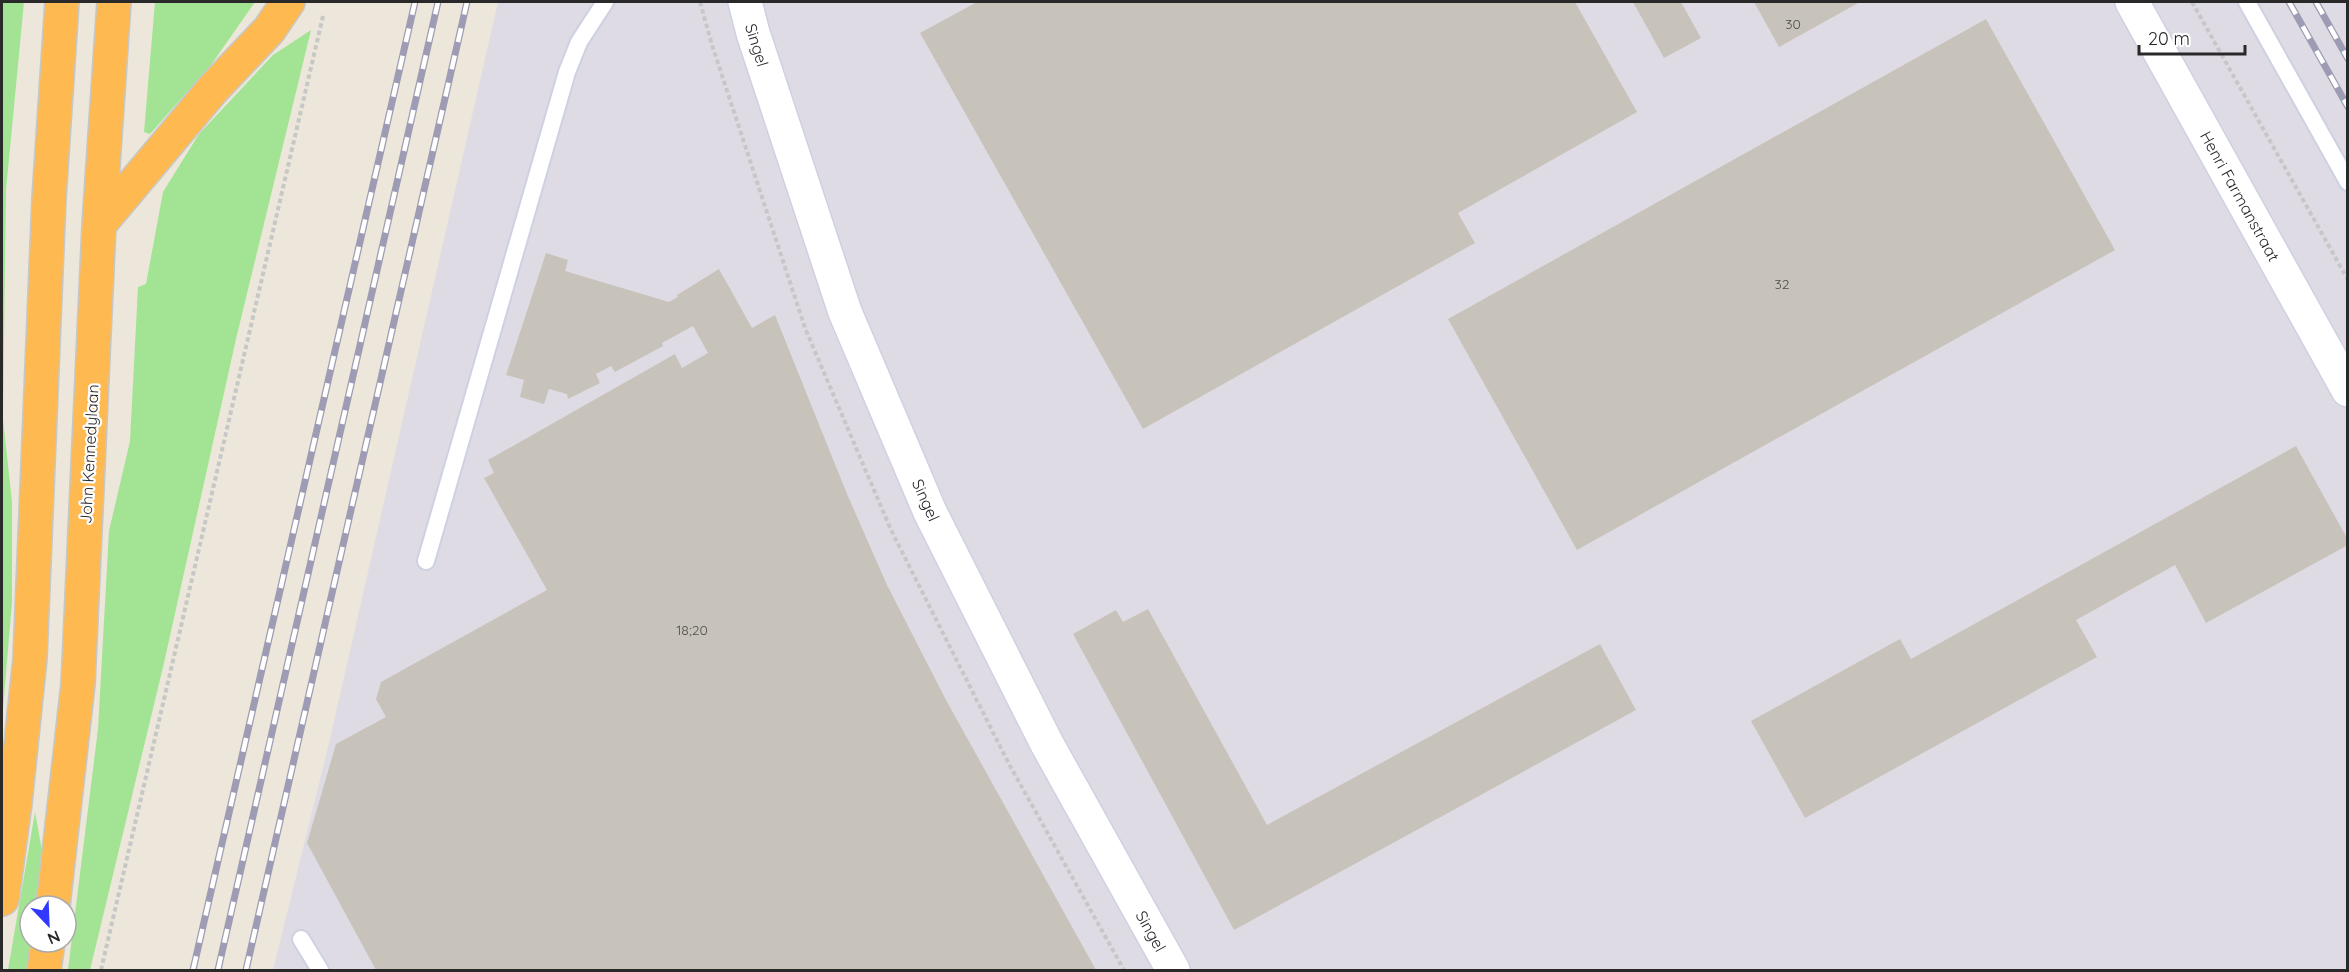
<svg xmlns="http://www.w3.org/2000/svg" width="2349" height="972" font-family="Quicksand,sans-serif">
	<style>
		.industrial { fill: #dfdbe4 }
		.green { fill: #a2e494 }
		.building { fill: #c7c3ba }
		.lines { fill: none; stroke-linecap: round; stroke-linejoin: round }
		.lane-casing { stroke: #cfd0e2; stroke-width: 20 }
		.street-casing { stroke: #cfd0e2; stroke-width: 36 }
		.highway-casing { stroke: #c7c7c7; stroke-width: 36 }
		.path { stroke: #c7c7c7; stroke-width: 4; stroke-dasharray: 4.5 3; stroke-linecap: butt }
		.lane { stroke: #fff; stroke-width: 16 }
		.street { stroke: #fff; stroke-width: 33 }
		.highway { stroke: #ffb951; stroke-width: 33 }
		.rail-casing { stroke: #9d9cb4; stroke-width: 7 }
		.rail { stroke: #fff; stroke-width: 4.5; stroke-dasharray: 14; stroke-linecap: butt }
		.labels { text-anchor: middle; stroke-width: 4.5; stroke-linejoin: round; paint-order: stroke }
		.number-label { font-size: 14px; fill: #50504d }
		.street-label { font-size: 16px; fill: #292929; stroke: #fff }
	</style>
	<rect width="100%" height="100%" fill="#ece7da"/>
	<path class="industrial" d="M498,2H2347V970H273L329,743Z"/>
	<path class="green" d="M2,2H24L6,190L3,419L12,502V602L2,721Z
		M155,2H255L211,65L150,134L144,132Z
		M311,30L236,339L164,663L90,970H68L98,729L109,531L130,441L138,287L146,284L163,192L199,134L273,55Z
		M35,812L45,867L38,906H30V942H32L28,970H8Z"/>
	<path class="building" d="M977,2H1575L1637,112L1458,213L1475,243L1143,429L920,33Z
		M1633,2H1681L1701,38L1664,58Z
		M1754,2H1860L1779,47Z
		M1986,19L2115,250L1577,550L1448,319Z
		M546,253L568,260L565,271L669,302L678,297L677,295L719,269L752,328L775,315L847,494L887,585L946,700L1096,970H376L307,843L336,744L386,717L376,699L381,682L547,590L484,478L494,473L488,460L675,354L682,368L708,353L693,326L662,343L663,346L615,372L611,366L596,374L600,383L568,399L567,394L549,389L544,404L520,397L524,380L506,375Z
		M2296,446L2348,540V545L2206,623L2175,565L2076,620L2097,657L1805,818L1751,721L1900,639L1911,659Z
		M1148,609L1267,825L1600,644L1636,710L1234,930L1073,634L1116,610L1123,622Z"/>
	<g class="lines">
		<defs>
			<path id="lane" d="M2247,2L2348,182
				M426,561L567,72L579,42L605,2
				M301,939L320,970"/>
			<path id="street" d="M745,2L753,33L845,312L930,512L1047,744L1173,970
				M2132,2L2348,390"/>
			<path id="highway" d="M99,225L213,89L269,30L288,2
				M2,899L15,803L30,658L49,198L62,2
				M53,906L78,684L99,225L114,2
				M44,970L48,942"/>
		</defs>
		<use href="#lane" class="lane-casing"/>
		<use href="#street" class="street-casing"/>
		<use href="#highway" class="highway-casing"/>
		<path class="path" d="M700,2L712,45L805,328L891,530L1009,764L1124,970
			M2192,2L2348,280
			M101,970L323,16"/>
		<use href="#lane" class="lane"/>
		<use href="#street" class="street"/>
		<use href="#highway" class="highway"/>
		<defs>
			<path id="rail" d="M2289,2L2348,107
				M2316,2L2348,59
				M193,970L415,2
				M218,970L438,2
				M246,970L467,2"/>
		</defs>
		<use href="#rail" class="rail-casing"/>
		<use href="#rail" class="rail"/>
	</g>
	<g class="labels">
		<g class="number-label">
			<text x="1793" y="29">30</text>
			<text x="1782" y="289">32</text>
			<text x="692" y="635">18;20</text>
		</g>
		<g class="street-label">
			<text transform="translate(757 45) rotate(73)" y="6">Singel</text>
			<text transform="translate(2240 196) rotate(61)" y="6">Henri Farmanstraat</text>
			<text transform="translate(89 454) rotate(-87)" y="6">John Kennedylaan</text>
			<text transform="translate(926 500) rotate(66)" y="6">Singel</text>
			<text transform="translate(1151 931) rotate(61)" y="6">Singel</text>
		</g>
	</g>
	<rect width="2349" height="972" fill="none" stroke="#292929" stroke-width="6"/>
	<g transform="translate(48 924) rotate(157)"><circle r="28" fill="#ffffff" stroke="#a9a9a9" stroke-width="1.5"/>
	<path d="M0-4.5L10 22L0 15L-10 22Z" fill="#3338ff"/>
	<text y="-9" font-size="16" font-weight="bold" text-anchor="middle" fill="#292929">N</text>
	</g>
	<path d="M2139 45v9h106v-9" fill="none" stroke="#292929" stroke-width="3"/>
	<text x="2148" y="45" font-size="18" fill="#292929" stroke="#ffffff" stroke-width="4.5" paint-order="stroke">20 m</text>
</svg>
